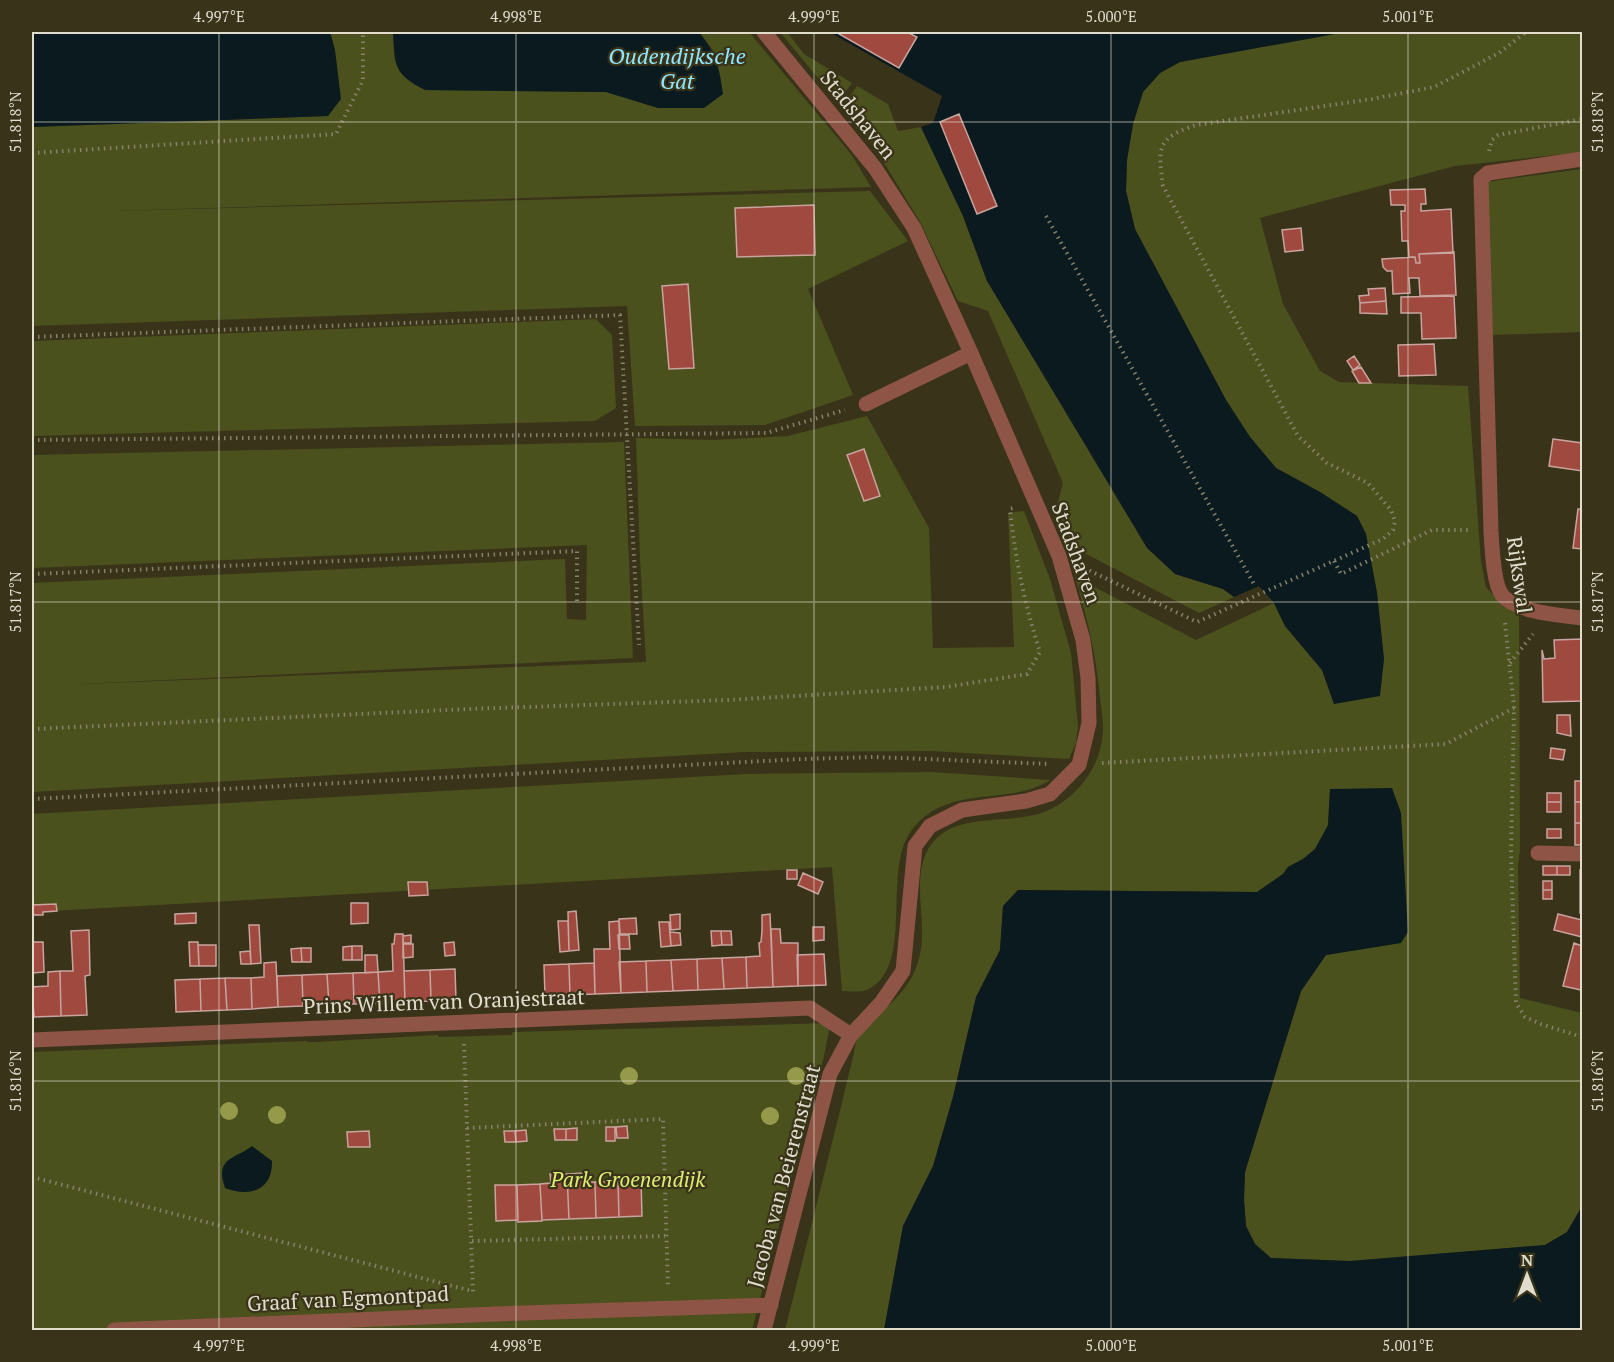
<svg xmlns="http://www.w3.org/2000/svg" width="1614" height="1362" font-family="'PT Serif',serif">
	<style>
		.green { fill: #4b511d }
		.water { fill: #0a1a1f }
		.building { fill: #a0493f; stroke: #c8a49e; stroke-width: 1.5 }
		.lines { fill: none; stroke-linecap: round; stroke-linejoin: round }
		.path { stroke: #85816b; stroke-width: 4; stroke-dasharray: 1.5 4.5; stroke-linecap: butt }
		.service { stroke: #8e5546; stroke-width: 15 }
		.pedestrian { stroke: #8e5546; stroke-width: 15 }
		.minor { stroke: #8e5546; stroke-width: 15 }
		.tree { fill: #959a4b }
		.ticks { fill: none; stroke: #e0ddcd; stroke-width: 1.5; stroke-opacity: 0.45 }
		.labels { text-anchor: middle; stroke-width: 4.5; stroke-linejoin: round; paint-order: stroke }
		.street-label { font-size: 21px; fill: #e0ddcd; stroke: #393419 }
		.park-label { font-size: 21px; font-style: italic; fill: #e0ee74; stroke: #393419 }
		.water-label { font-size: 22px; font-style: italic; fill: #91e7ff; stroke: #393419 }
		.neatline { fill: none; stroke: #e0ddcd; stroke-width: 2 }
		.ticks-label { font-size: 15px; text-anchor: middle; fill: #e0ddcd }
	</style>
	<rect width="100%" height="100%" fill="#393419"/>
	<path class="green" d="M330,32H393L395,61L425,90L606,92L658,108L713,50L699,32H749L851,154L871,187L115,211L870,191L908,241L808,289L853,395L765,425L635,426L627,306L32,326V127L328,116L335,50Z
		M780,32H787L804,54L852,83L840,99L837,101Z
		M1346,32H1582V152L1455,166L1260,218L1283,304L1320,371L1339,382L1468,386L1481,562L1486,587L1504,607L1519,613L1520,850L1518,866L1520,998L1582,1013V1206L1567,1232L1545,1245L1350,1261L1271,1258L1255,1244L1246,1226L1244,1199L1245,1172L1301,991L1326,955L1400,943L1330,789L1328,826L1315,849L1303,859L1288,867L1283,874L1257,892L1018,890L1003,906L1000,950L976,997L953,1097L933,1166L903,1226L884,1330H785C803,1259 821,1187 839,1115C844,1096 848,1076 853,1057C855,1051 855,1041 859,1035C862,1030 870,1024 875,1019C893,1001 910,988 918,962C929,930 913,889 924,859C942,807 1005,827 1044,812C1077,799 1103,765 1103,728C1103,715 1100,701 1099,688C1095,649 1086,614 1075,577L1196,640L1274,603L1285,626L1322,670L1334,704L1384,659L1377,593L1366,534L1357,516L1320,492L1276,468L1250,437L1226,400L1135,229L1126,191L1127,160L1133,124L1143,92L1160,73L1180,62Z
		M857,86L888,104L898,131L921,127L963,216L987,281L1175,574L1223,589L1234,597L1199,613L1071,546L1057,506L1063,483L988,311L958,301L919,220L870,140L842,107Z
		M1582,169V332L1492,335L1485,182Z
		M596,319L612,335L616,408L595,421L32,436V341Z
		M867,416L929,528L933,648L1014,647L1008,513L1024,511L1050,579L1071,653L1078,726L1076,743L1069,759L931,751L745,752L32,792V583L565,559L567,619L586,620L587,545L32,568V455L624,442L633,658L80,684L646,662L640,558L636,438L714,440L788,436Z
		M931,772L1050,780C1007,808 944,781 909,834C883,876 914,965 869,989C862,993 849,991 842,991L832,867L32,912V814L746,774Z
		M831,1023C825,1043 825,1063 816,1082L752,1330H32V1052L307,1041V1042H316L438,1035L439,1037L512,1035L513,1032Z"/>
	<path class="water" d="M32,32H330L335,50L341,99L328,116L32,127Z
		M393,32H699C716,54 719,65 723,94L704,108H658L606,92L425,90C393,74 395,65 393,32Z
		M832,32H1346L1180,62L1160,73L1143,92L1133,124L1127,160L1126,191L1135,229L1226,400L1250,437L1276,468L1320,492L1357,516L1366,534L1377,593L1384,659L1380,696L1334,704L1322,670L1285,626L1274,603L1259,586L1234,597L1223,589L1175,574L1147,548L987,281L963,216L921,127L933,123L942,96L831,33Z
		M1392,788L1401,813L1408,932L1401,943L1326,955L1301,991L1245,1172L1244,1199L1246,1226L1255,1244L1271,1258L1350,1261L1545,1245L1567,1232L1582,1206V1330H884L903,1226L933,1166L953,1097L976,997L1000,950L1003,906L1018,890L1257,892L1283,874L1288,867L1303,859L1315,849L1328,825L1330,789Z
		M252,1146L272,1161C273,1190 250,1198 225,1188C214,1157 236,1159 252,1146Z"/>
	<path class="building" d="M840,32H907L917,37L899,68L839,34Z
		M959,114L997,206L977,214L940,122Z
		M1425,189L1426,204H1421V211L1451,209L1453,253L1419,254L1420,263H1416L1415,257H1409L1408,241H1402L1401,211H1405V205H1391L1390,190Z
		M814,205L815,255L737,257L735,208Z
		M1301,228L1303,250L1285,252L1282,230Z
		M1454,252L1456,295L1420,296L1419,278H1409L1410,293L1393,294L1392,271H1387L1383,267L1382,259L1415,257L1416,263H1420L1419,254Z
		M688,284L694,368L669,369L662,286Z
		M1385,288L1386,301L1360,303L1359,296L1369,295L1368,289Z
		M1454,296L1456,338L1422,339L1421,313H1401V297Z
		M1386,301L1387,314L1360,313V303Z
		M1434,344L1436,375L1399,376L1398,345Z
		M1354,356L1360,365L1353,370L1347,361Z
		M1361,367L1371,383H1359L1352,371Z
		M1553,439L1582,443V471L1549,466Z
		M864,449L880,496L864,501L847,455Z
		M1578,509H1582V549L1573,548Z
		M1582,639V701L1543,702L1542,650L1544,659L1555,658L1554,640Z
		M1557,715H1570L1571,736L1557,733Z
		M1551,748L1565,750L1563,760L1550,758Z
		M1575,781H1582V802H1575Z
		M1547,793H1561V802H1547Z
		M1547,802H1561V812H1547Z
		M1575,802H1582V823H1575Z
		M1575,823H1582V845H1575Z
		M1547,829H1561V838H1547Z
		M1543,866H1557V875H1543Z
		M1557,866H1570V875H1557Z
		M787,870H797V879H787Z
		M1580,870H1582V913H1580Z
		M803,873L823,882L818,894L798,885Z
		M1543,881H1552V890H1543Z
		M408,882H427L428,895L409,896Z
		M1543,890H1552V899H1543Z
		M351,903H368V923L351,924Z
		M56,904L57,911L43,912V915H32V918V905Z
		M576,911L579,950L569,951L568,912Z
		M196,913V923L175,924V914Z
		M680,914V929L671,930L670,915Z
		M770,914L773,987L747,988L746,957L760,956L759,943L761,942L762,931V915Z
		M1558,914L1582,920V937L1554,930Z
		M636,918L637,934H620L619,919Z
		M558,921H568L569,951L560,952Z
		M619,921L621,993L595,994L594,949H610L609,922Z
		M659,922H669L671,946L661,947Z
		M249,925H259L261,963L251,964Z
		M813,927H824V940L813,941Z
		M771,929H780L781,943H798V986L773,987Z
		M89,930L90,975L85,976L87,1015L61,1016L60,971H73L71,931Z
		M711,931H721L722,945L712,946Z
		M721,931H731L732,945H722Z
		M670,932L680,933L681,945L671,946Z
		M395,934H403L405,1002L380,1003L378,972L393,971L392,944H394Z
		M411,935V943H403V936Z
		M618,935H629L630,949H619Z
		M32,942H43L44,972L32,973Z
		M189,942H198L199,966H190Z
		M454,942L455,955L445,956L444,943Z
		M1574,943L1582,946L1581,990L1563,986Z
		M403,944H413V957L403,958Z
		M198,945H216V966H199Z
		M352,946H362V960H352Z
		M352,946V960H343V947Z
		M301,948L302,962H292L291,949Z
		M301,948H311V962H302Z
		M250,951L251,964H241L240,952Z
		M824,954L826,985L798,986L797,955Z
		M365,955H377L378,972L365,973Z
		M746,957L747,988L724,989L722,958Z
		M722,958L724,989L698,990L697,959Z
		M697,959L698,990L673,991L671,960Z
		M671,960L673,991L647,992L646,961Z
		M646,961L647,992L621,993L619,962Z
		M276,962L278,1007L252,1009L251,978L264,977V963Z
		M594,963L595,994L570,995L569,964Z
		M569,964L570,995L545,996L544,965Z
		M455,969L456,1000L431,1001L430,970Z
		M430,970L431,1001L405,1002L404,971Z
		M60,971L61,1016L34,1017L32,987L48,986V972Z
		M378,972L380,1003L354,1004L353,973Z
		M353,973L354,1004L329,1005L327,974Z
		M327,974L329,1005L303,1006L302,975Z
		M302,975L303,1006L278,1007L277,976Z
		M225,978L227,1010L201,1011L200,979Z
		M225,978H251L252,1009L227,1010Z
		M200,979L201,1011L176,1012L175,980Z
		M627,1126L628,1138H617L616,1127Z
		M606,1127H615V1141H606Z
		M577,1128V1140H566V1129Z
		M554,1129H566V1140H555Z
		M526,1130L527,1141L516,1142L515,1131Z
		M369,1131L370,1147H348L347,1132Z
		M504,1131H515L516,1142H505Z
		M584,1173L585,1182H595L596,1218L569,1219L567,1174Z
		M550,1174H567L569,1219L542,1220L540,1184L551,1183Z
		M641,1180L642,1216L619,1217L618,1181Z
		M618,1181L619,1217L596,1218L595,1182Z
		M540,1184L542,1221L518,1222L517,1185Z
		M495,1185H517L518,1220L496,1221Z"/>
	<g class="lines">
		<path class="path" d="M1489,151L1492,140L1498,135L1582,119
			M32,153L336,134L363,80V32
			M1046,216L1254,584
			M32,337L620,315L639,645
			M32,440L766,433L845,410
			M1334,561L1341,574L1432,530H1469
			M1084,568L1197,622L1383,539L1393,530L1395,521L1391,510L1368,483L1327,463L1298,436L1163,186C1158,148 1156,138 1196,125L1372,99L1434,87L1499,53L1526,32
			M32,574L577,551V602
			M1505,623L1514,708L1511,854L1516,1003L1525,1017L1541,1024L1582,1037
			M1510,663L1533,634
			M32,729L469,709L727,700L946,687L1027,674L1040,652C1025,606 1015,558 1010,509L1016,507
			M1102,763L1446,744L1514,708
			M32,799L802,759L874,757L1050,764
			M464,1044L473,1292
			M467,1128L663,1119L668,1288
			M32,1177L472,1291
			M472,1241L665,1236"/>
		<path class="service" d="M866,404L971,353"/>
		<path class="pedestrian" d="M114,1330L496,1314"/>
		<path class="minor" d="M764,32L875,168L914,228L971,353L1059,556L1083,640L1088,678L1089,723L1079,765L1050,794L1026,801L962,810L930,826L915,846L903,971L881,1003L851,1035L830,1074L764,1330
			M1582,159L1488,173L1481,179L1491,531C1492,546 1493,583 1502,595C1517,613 1561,615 1582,618
			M1538,853L1582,854
			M32,1040L810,1008L851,1035
			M496,1314L771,1305"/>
	</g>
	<g class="tree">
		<circle cx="629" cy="1076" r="9"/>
		<circle cx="796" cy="1076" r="9"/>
		<circle cx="229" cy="1111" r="9"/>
		<circle cx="277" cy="1115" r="9"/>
		<circle cx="770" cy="1116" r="9"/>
	</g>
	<path class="ticks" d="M219,32V1330M516,32V1330M814,32V1330M1111,32V1330M1408,32V1330M32,122H1582M32,602H1582M32,1081H1582"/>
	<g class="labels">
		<g class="street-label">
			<text transform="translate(858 115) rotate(51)" y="7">Stadshaven</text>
			<text transform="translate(1076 553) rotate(70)" y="7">Stadshaven</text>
			<text transform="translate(1519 575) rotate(82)" y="7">Rijkswal</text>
			<text transform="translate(444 1002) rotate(-2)" y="7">Prins Willem van Oranjestraat</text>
			<text transform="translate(784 1176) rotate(-75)" y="7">Jacoba van Beierenstraat</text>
			<text transform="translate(348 1299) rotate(-3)" y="7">Graaf van Egmontpad</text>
		</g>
		<g class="park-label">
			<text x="628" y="1187">Park Groenendijk</text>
		</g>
		<g class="water-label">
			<text x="677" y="64">Oudendijksche<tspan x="677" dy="25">Gat</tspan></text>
		</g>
	</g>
	<rect width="1614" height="1362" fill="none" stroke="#393419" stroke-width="66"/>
	<g transform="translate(1527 1275)" stroke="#393419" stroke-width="4.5" paint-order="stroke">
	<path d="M0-4.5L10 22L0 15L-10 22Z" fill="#e0ddcd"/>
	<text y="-9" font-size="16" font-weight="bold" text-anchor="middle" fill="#e0ddcd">N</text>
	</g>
	<rect x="33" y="33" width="1548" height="1296" class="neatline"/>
	<g class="ticks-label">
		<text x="219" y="22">4.997°E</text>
		<text x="516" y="22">4.998°E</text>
		<text x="814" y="22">4.999°E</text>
		<text x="1111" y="22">5.000°E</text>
		<text x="1408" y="22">5.001°E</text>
		<text transform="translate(16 122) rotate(-90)" y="5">51.818°N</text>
		<text transform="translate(1598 122) rotate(-90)" y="5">51.818°N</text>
		<text transform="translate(16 602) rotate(-90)" y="5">51.817°N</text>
		<text transform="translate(1598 602) rotate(-90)" y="5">51.817°N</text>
		<text transform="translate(16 1081) rotate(-90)" y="5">51.816°N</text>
		<text transform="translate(1598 1081) rotate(-90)" y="5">51.816°N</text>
		<text x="219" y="1351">4.997°E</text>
		<text x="516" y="1351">4.998°E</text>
		<text x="814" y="1351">4.999°E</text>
		<text x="1111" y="1351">5.000°E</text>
		<text x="1408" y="1351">5.001°E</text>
	</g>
</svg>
